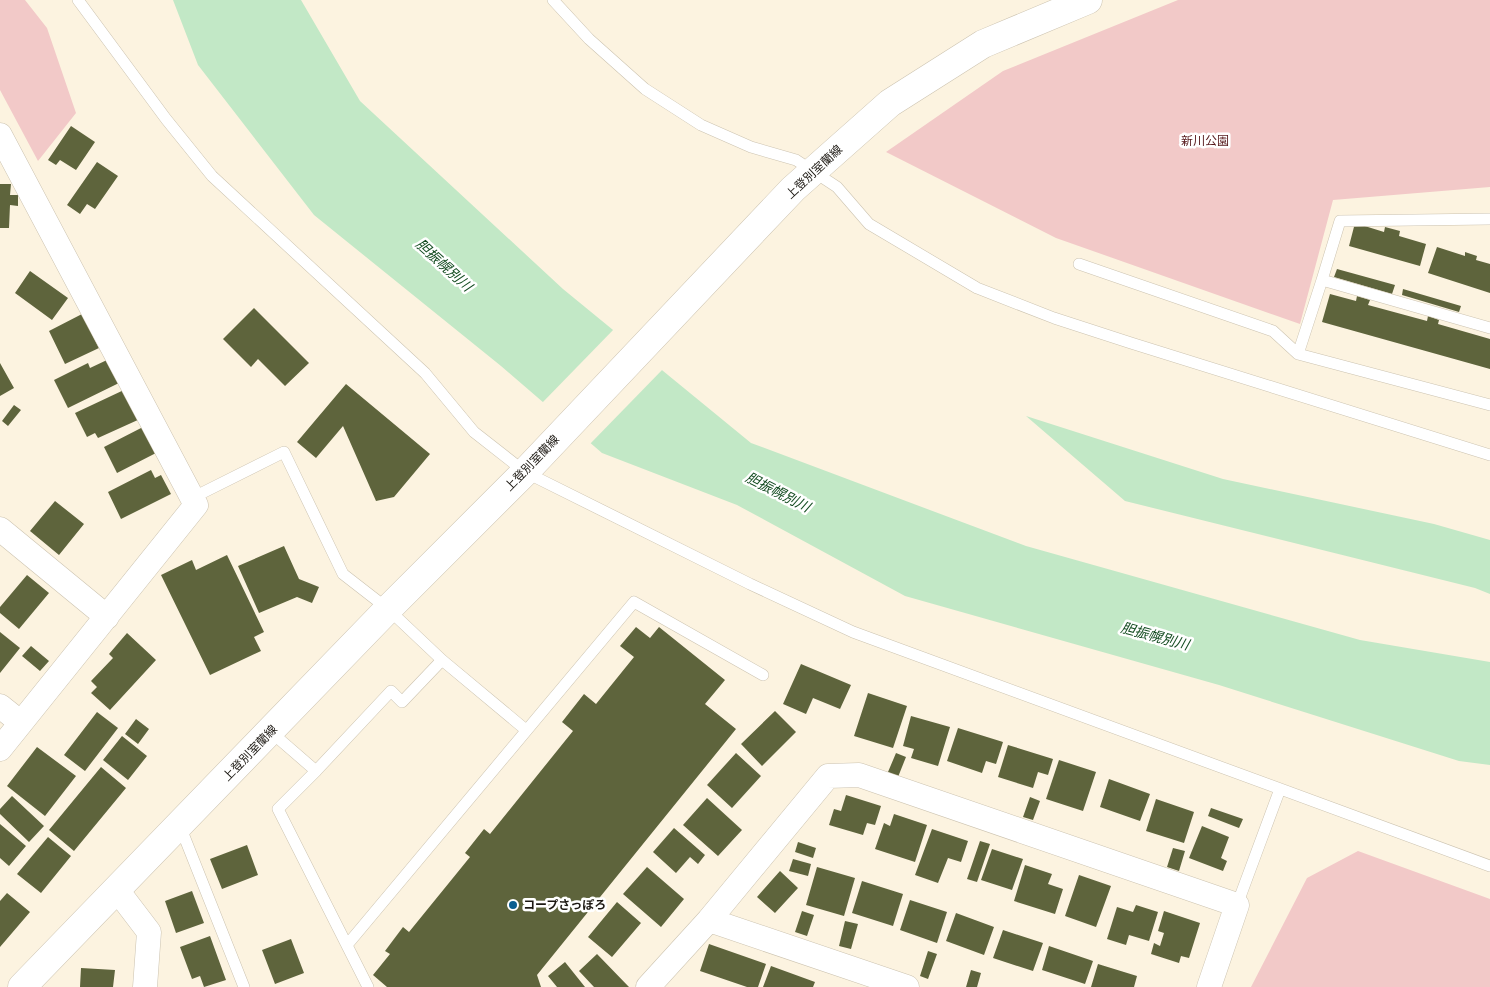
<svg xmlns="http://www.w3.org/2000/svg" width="1490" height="987" font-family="'Nunito Sans','Noto Sans JP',sans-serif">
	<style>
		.green { fill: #f2c9c8 }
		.water { fill: #c2e8c6 }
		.pier { fill: #fcf3e0 }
		.building { fill: #5e643c }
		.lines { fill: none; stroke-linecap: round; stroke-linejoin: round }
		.service-casing { stroke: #ccc3b0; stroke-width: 12 }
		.minor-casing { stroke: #ccc3b0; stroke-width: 25 }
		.secondary-casing { stroke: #ccc3b0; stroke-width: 29 }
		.service { stroke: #fff; stroke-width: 11 }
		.minor { stroke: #fff; stroke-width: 24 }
		.secondary { stroke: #fff; stroke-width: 28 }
		.poi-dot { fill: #0a5e90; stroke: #fff; stroke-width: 2 }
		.labels { text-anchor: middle; stroke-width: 5; stroke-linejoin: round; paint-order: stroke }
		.park-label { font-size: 12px; fill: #55181b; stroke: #fff }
		.street-label { font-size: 12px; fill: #1c1812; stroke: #fff }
		.poi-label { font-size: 12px; font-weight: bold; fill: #1c1812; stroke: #fff; text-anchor: start }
		.water-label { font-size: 14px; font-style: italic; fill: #144c21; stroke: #fff }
	</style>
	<rect width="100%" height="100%" fill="#fcf3e0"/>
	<path class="green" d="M0,0H25L47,28L76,113L38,161L0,90Z
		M1178,0H1490V187L1333,200L1300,324L1056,238L886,152L1003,71Z
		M1358,851L1490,899V987H1251L1307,878Z"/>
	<path class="water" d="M173,0H301L360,101L563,289L751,443L1026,546L1360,640L1490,662V765L1459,761L1219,685L905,596L737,505L602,453L501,366L314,215L198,65Z
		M1026,416L1223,479L1434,524L1490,540V594L1475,588L1125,501Z"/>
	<path class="pier" d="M615,328L664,368L589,445L541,404Z"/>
	<path class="building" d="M71,126L95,142L76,170L60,160L56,165L48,160Z
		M97,162L118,176L95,209L87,204L80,214L67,205Z
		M0,184H11L10,195H18V206L10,205L9,228H0Z
		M1355,223L1384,232L1385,227L1400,231L1399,236L1426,244L1420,266L1349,246Z
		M1437,247L1465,256V252L1477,256L1476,260L1490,264V293L1428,273Z
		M1337,269L1395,285L1392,294L1334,277Z
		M30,271L68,298L52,320L15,293Z
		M1403,289L1461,306L1459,312L1402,295Z
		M1330,294L1356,301L1357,296L1370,300L1368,305L1427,321L1428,316L1439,320L1438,324L1490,339V369L1322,322Z
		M254,308L309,363L285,386L258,359L251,367L223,339Z
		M82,314L99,348L65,364L49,331Z
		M107,360L119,383L68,408L54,380L88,363L90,368Z
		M0,363L14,388L0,396Z
		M346,384L430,454L394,497L376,501L343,426L316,458L297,442Z
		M126,389L140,419L98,438L95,433L87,437L75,413Z
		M14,405L21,410L8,426L2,421Z
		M143,427L156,453L117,473L104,447Z
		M151,470L155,478L161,475L171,494L121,519L108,492Z
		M55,501L84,524L59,555L30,531Z
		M284,546L299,579L319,587L312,603L297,597L259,613L238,566Z
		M227,555L264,632L254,637L261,651L210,675L161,575L192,560L196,570Z
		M27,575L49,593L19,629L0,613V607Z
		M636,627L650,638L659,627L725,680L705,704L736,729L537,975L541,987H387L373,975L390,954L385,951L403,927L409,932L470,857L465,853L484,829L490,834L573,731L562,722L584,694L596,704L634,657L620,646Z
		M0,632L20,648L0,673Z
		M127,633L156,660L110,710L91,693L97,687L91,681L113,658L109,654Z
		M31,646L49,661L40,671L22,656Z
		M801,664L851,685L840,709L813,698L806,714L783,704Z
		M868,693L907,706L893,748L854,736Z
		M775,711L796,732L762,766L741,744Z
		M97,712L118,728L85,771L64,755Z
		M911,716L950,727L938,766L911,758L914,749L903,746Z
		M136,719L149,729L138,744L125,734Z
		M958,728L1003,742L996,764L986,761L982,773L947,761Z
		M122,736L147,756L128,780L103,760Z
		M1008,745L1053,759L1048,775L1038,772L1033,788L998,777Z
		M37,747L76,776L45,816L7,786Z
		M736,753L761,776L732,808L707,785Z
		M896,753L906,757L898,777L888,772Z
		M1059,760L1096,772L1083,811L1046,799Z
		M101,767L126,788L74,851L49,830Z
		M1109,779L1150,794L1140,821L1100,807Z
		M846,795L881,806L875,825L867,823L863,835L829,825L834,809L841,811Z
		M12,796L44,826L29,842L0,814V809Z
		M1030,797L1040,801L1033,820L1023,817Z
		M707,798L742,830L718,856L683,825Z
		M1156,799L1194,812L1184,843L1146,831Z
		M1211,808L1243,819L1239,828L1208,816Z
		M894,814L927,825L915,862L875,849L884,823L890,826Z
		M0,824L26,846L9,866L0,858Z
		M1202,826L1229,837L1221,858L1227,861L1223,871L1189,858Z
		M674,828L705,855L698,864L690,857L676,873L653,852Z
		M932,829L968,841L961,862L948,858L938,883L915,875Z
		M48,837L71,856L41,893L17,874Z
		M980,841L990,844L977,882L967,879Z
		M798,842L816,848L813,858L795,852Z
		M247,845L258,875L222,889L210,859Z
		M1173,848L1185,851L1179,871L1167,867Z
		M992,849L1023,859L1012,890L981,880Z
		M793,859L811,864L808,876L789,871Z
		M1025,865L1052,874L1048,884L1063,889L1055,914L1014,901Z
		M647,867L684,899L661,927L623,894Z
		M817,867L855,878L844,916L806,905Z
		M780,871L798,888L775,913L757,897Z
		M1079,875L1111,886L1096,927L1065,916Z
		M862,881L903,894L893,926L852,913Z
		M192,891L204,923L176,933L165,901Z
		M7,893L30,912L0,947V901Z
		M910,900L947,912L937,943L900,930Z
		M617,902L641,923L612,957L588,937Z
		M1136,905L1158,912L1149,941L1129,935L1126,945L1107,939L1117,907L1133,912Z
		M802,911L814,915L807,936L795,932Z
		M1164,911L1200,923L1189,958L1181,956L1179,963L1151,954L1154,943L1160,946L1164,933L1158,931Z
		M956,913L994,927L984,955L946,941Z
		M845,921L858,924L851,949L839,946Z
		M1003,930L1043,943L1033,971L993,958Z
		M210,936L226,980L204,987L200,976L192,979L180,947Z
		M291,939L304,973L275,984L262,950Z
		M709,944L766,964L758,987H747L700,971Z
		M1049,946L1093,961L1085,984L1042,970Z
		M928,951L937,954L928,979L920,976Z
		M597,954L629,987H594L579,971Z
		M565,962L585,987H557L548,976Z
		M1098,964L1137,976L1134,987H1091Z
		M771,966L815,982L813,987H763Z
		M81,968L115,970L113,987H80Z
		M971,970L981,973L977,987H966Z"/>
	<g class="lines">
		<defs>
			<path id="service" d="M78,0L166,119L212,176L425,373L474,432L525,472L750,584L853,632L1490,866
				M553,0L589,39L645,89L701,125L751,147L796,160L837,187L869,224L977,288L1054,318L1131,343L1490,455
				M1079,264L1273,331L1298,354L1490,405
				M1322,280L1340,221L1490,219
				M1298,354L1322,280L1490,328
				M192,498L284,452L343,574L388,609L442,660L402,702L391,691L316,771
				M442,660L526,730
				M271,732L316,771L278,809L368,987
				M180,826L244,987
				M1237,905L1280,789
				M347,945L634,602L763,675"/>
			<path id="minor" d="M0,135L196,505L0,749
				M0,529L107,617
				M0,706L20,722
				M117,890L149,932L145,987
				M709,920L907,987
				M648,987L709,920L828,776L859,775L1237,905L1209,987"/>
			<path id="secondary" d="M22,987L388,609L525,472L793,189L890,103L983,44L1088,0"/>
		</defs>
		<use href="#service" class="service-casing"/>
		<use href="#minor" class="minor-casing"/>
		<use href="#secondary" class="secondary-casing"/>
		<use href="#service" class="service"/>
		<use href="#minor" class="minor"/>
		<use href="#secondary" class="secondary"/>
	</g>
	<circle class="poi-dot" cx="513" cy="905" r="5"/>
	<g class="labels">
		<g class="park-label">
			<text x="1205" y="145">新川公園</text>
		</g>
		<g class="street-label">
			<text transform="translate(814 172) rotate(-43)" y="4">上登別室蘭線</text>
			<text transform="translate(532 463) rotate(-46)" y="4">上登別室蘭線</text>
			<text transform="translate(250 753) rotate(-46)" y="4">上登別室蘭線</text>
		</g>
		<g class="poi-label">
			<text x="523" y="909">コープさっぽろ</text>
		</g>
		<g class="water-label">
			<text transform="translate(444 265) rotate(42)" y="5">胆振幌別川</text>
			<text transform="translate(778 492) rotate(27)" y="5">胆振幌別川</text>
			<text transform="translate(1155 636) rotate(15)" y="5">胆振幌別川</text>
		</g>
	</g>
</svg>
